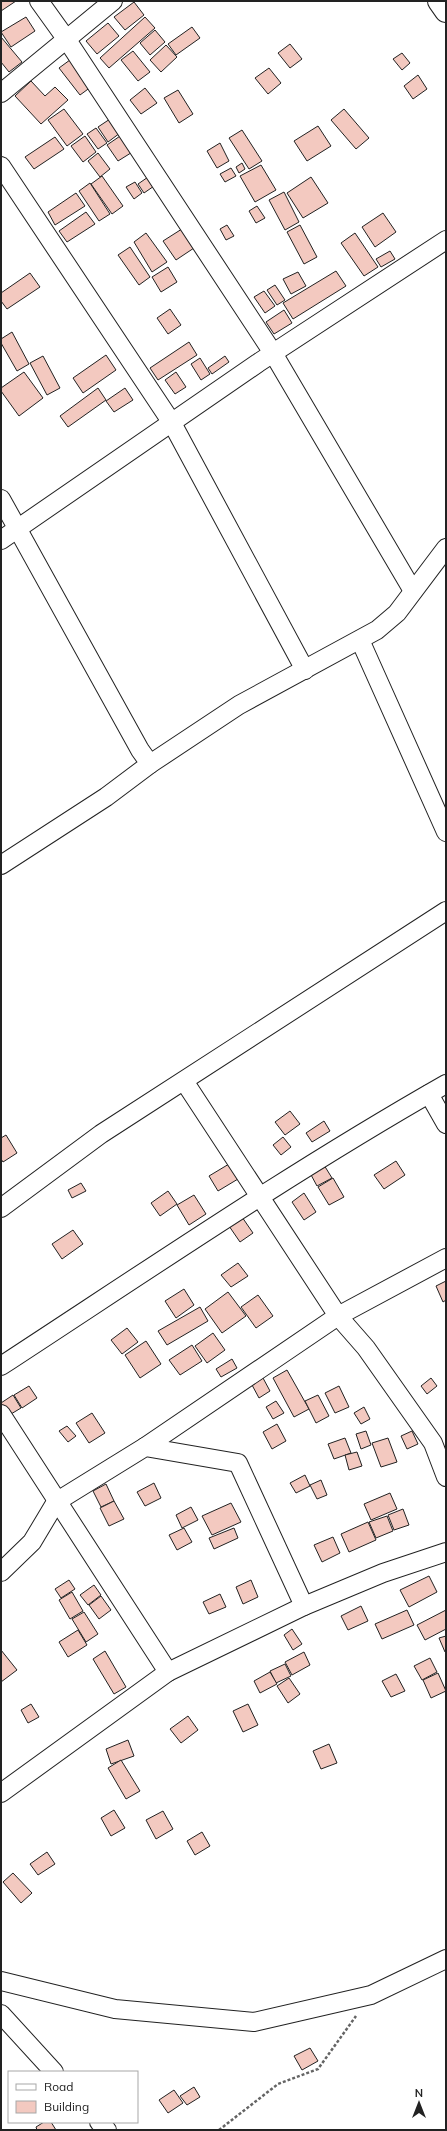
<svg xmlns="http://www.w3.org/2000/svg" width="447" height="2131" font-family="Mulish,sans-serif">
<rect width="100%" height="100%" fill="#fff"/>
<g fill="#f3c9c0" stroke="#222">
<polygon points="1,1 16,1 1,11"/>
<polygon points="134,2 144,15 125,30 114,17"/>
<polygon points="26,17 35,31 11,47 1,32"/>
<polygon points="145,17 155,28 109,68 100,58"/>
<polygon points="108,23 119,36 97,54 86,41"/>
<polygon points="192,27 200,38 176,55 168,44"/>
<polygon points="155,30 165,42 150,55 140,43"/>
<polygon points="1,37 22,62 9,72 1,62"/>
<polygon points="290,44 302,59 290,68 278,53"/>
<polygon points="166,45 177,57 161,72 150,60"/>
<polygon points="133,51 150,72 138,81 121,60"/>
<polygon points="402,53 410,63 402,70 393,59"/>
<polygon points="74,57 95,84 80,95 59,68"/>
<polygon points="269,68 281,83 268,94 255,78"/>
<polygon points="418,75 427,89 413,99 404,86"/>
<polygon points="31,81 45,96 55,87 68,100 41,124 15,96"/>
<polygon points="145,88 157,103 141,114 130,100"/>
<polygon points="178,90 193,114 179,123 164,98"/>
<polygon points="64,109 83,134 67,146 48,120"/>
<polygon points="344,109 369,138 356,149 331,120"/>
<polygon points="110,119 120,133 108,142 98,127"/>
<polygon points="318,126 331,146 307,161 294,141"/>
<polygon points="96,128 107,143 98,149 87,134"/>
<polygon points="242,130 262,161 249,169 229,138"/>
<polygon points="123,134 134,151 118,161 107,145"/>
<polygon points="85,136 96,152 83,162 71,146"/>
<polygon points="55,137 64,149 34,169 25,157"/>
<polygon points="220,143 229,161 217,168 207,151"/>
<polygon points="98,153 110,169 100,177 88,161"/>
<polygon points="242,163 245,169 239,173 236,167"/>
<polygon points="261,165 276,190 255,202 240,176"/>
<polygon points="231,168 236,176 225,182 220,174"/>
<polygon points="151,175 157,184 144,193 138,184"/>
<polygon points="102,176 123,206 112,214 91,184"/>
<polygon points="311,177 328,203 303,218 287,193"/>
<polygon points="135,182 142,193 134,199 126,187"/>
<polygon points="90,183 110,214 99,221 79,191"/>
<polygon points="284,192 299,222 285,230 269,200"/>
<polygon points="76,193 85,206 55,225 48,212"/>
<polygon points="257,206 265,218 256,223 249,211"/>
<polygon points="86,212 95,224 67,242 59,231"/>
<polygon points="383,213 396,232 375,247 362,227"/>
<polygon points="227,225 234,236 226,240 220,229"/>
<polygon points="300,225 317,257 304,264 287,232"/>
<polygon points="185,227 197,246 176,260 163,241"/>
<polygon points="146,233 167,262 152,272 134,242"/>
<polygon points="355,233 378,267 364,276 341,243"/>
<polygon points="130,247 150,277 139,285 118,255"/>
<polygon points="390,251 395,259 381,267 376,259"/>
<polygon points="168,267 177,282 161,292 152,277"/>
<polygon points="336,271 346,286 293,319 283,303"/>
<polygon points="298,272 306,286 291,294 283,279"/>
<polygon points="30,273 40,287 7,309 1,301 1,293"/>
<polygon points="275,285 285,300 277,305 267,290"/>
<polygon points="264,291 275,306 265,313 254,297"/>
<polygon points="170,309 181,325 168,334 157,318"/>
<polygon points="284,310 292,323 274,334 266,322"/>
<polygon points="12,332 29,364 17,371 1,343 1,339"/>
<polygon points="189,342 197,355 158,380 150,368"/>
<polygon points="106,355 116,370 83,393 73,378"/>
<polygon points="43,356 60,388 47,395 30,363"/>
<polygon points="225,356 229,362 212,374 208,368"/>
<polygon points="200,358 210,374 201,380 191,364"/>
<polygon points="24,372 43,398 19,416 1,391 1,388"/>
<polygon points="176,372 186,387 175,394 165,380"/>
<polygon points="98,388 106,400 68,427 60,416"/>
<polygon points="125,388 133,400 114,412 106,401"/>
<polygon points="290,1111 300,1124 285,1135 275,1122"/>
<polygon points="324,1121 330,1131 312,1142 306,1133"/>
<polygon points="6,1135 17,1153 3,1162 1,1159 1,1138"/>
<polygon points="283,1137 291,1147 281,1155 273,1145"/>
<polygon points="396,1161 405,1175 384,1189 374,1175"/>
<polygon points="229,1164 238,1179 218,1191 209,1176"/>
<polygon points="324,1165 332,1178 317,1186 310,1173"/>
<polygon points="333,1178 344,1197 329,1205 318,1187"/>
<polygon points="81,1183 86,1191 72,1198 68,1190"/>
<polygon points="168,1191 177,1204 160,1216 151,1203"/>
<polygon points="304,1193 316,1212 304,1220 292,1202"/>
<polygon points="194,1195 206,1214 189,1225 177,1205"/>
<polygon points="242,1217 253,1233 240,1242 229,1226"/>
<polygon points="73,1230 83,1244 62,1259 52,1244"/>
<polygon points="238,1263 248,1276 231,1287 221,1275"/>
<polygon points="446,1281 446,1300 443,1302 436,1286"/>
<polygon points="184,1289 194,1305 176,1318 165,1301"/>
<polygon points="228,1292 246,1316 222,1333 205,1309"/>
<polygon points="258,1295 273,1316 256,1328 241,1307"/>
<polygon points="200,1307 208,1321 167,1345 158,1331"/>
<polygon points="127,1328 138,1342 122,1354 111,1340"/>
<polygon points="213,1333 225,1350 207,1363 195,1346"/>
<polygon points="146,1341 161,1364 140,1378 125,1355"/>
<polygon points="192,1345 202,1361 180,1375 169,1360"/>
<polygon points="232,1359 237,1368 221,1377 216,1369"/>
<polygon points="287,1370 309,1409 294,1417 273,1378"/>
<polygon points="263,1378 270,1391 259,1398 252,1385"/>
<polygon points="431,1378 437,1386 427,1394 421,1386"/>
<polygon points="29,1386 37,1398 22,1408 14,1395"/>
<polygon points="339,1386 349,1407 335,1413 325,1393"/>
<polygon points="13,1395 21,1408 6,1417 1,1410 1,1403"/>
<polygon points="318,1395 329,1416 316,1423 305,1401"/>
<polygon points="276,1401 284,1413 273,1419 266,1407"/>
<polygon points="364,1407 370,1419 361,1424 354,1413"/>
<polygon points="92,1413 105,1433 89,1443 76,1423"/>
<polygon points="277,1424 286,1441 272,1449 263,1432"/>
<polygon points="67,1426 76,1436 68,1442 59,1431"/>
<polygon points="366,1431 371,1445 361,1449 356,1434"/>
<polygon points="412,1431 418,1444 407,1449 401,1436"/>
<polygon points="345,1438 351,1453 334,1459 328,1444"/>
<polygon points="388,1438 397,1462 381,1467 372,1443"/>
<polygon points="357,1452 362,1466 349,1470 345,1455"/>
<polygon points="305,1475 310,1486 296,1493 290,1483"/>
<polygon points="321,1480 327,1495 317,1499 310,1485"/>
<polygon points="154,1483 161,1498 145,1506 137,1492"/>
<polygon points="106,1484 114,1501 101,1507 93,1491"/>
<polygon points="390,1493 397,1509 371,1520 364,1504"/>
<polygon points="114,1501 124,1519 109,1526 100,1508"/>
<polygon points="231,1503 241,1522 212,1535 202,1516"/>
<polygon points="191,1507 198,1520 182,1528 176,1515"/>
<polygon points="403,1509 409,1525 394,1530 388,1515"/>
<polygon points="387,1516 393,1531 376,1538 369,1522"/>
<polygon points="368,1522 376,1540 349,1552 341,1534"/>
<polygon points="184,1528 192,1542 177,1550 169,1535"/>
<polygon points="234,1528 238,1538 214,1549 209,1538"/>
<polygon points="333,1537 340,1553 322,1562 314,1545"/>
<polygon points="429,1576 437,1592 409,1607 400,1590"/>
<polygon points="69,1580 75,1589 61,1598 55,1589"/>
<polygon points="251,1580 258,1597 243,1604 236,1587"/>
<polygon points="94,1585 101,1595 88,1605 80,1595"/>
<polygon points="72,1592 83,1611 70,1619 59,1600"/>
<polygon points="220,1594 226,1607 209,1614 203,1602"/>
<polygon points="101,1596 111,1610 99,1619 89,1605"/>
<polygon points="361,1606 368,1621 348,1630 341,1616"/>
<polygon points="407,1610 414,1625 382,1639 375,1624"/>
<polygon points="446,1610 446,1629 425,1640 417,1625"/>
<polygon points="84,1612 98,1634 86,1642 72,1619"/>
<polygon points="292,1629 302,1644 293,1650 284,1635"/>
<polygon points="78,1630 87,1645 68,1657 59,1642"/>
<polygon points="446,1636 446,1652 445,1652 439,1638"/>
<polygon points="1,1650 17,1670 1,1682"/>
<polygon points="105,1651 126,1687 114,1694 93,1659"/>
<polygon points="304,1652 310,1665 292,1675 285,1662"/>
<polygon points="430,1658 437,1672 422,1680 414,1666"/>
<polygon points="285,1664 291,1676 276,1683 270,1671"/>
<polygon points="270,1672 277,1684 260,1693 254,1681"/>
<polygon points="438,1673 446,1691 431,1698 423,1680"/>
<polygon points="396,1674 405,1691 391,1697 382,1681"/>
<polygon points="289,1678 300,1694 288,1703 277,1686"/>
<polygon points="31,1704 39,1717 28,1723 21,1710"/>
<polygon points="248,1704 258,1725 243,1732 233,1711"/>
<polygon points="188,1716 198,1730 181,1743 170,1729"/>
<polygon points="128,1740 134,1756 111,1764 106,1749"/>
<polygon points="329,1744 337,1763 321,1769 313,1751"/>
<polygon points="121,1760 140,1791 126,1799 108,1768"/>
<polygon points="114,1810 125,1828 111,1836 101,1818"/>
<polygon points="163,1811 173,1829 156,1839 146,1820"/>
<polygon points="202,1832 210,1846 195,1855 187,1841"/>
<polygon points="47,1852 55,1864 38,1875 30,1864"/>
<polygon points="13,1873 32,1893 21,1903 3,1882"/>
<polygon points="310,2048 318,2061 302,2070 294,2056"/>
<polygon points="194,2087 200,2097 187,2105 180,2096"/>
<polygon points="174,2090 183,2103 168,2113 159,2100"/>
<polygon points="44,2122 51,2122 56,2130 37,2130 36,2127"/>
</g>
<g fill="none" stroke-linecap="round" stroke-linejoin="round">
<g stroke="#222" stroke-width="20">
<g id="minor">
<polyline points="39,1 67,40 273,353 413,591"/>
<polyline points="1,93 113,1"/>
<polyline points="1,166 172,423 305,670"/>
<polyline points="1,499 140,750 150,764 106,797 1,865"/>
<polyline points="1,540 258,363 446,240"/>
<polyline points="360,640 446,832"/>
<polyline points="150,764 239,705 377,630 397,613 446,548"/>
<polyline points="184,1081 338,1316 366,1348 433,1443 446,1477"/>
<polyline points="429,1094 446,1124"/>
<polyline points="1,1208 101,1134 446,911"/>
<path d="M 1,1366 C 148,1270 293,1171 446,1084"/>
<polyline points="1,1414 168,1672"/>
<polyline points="145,1447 338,1316 446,1258"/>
<polyline points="1,1572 32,1542 56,1502 145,1447 238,1463 304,1606 383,1573 446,1552"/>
<polyline points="1,1793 168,1672 304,1606"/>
<polyline points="1,1981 115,2009 254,2022 371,1995 446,1959"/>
<polyline points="1,2014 54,2072"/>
<polyline points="99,2122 107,2130"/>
</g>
</g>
<g stroke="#222" stroke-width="24">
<polyline id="major" points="439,1 446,11"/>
</g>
<polyline stroke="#646464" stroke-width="2.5" stroke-dasharray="3 2" stroke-linecap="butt" points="219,2130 278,2084 318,2069 356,2016"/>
<use href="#minor" stroke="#fff" stroke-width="18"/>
<use href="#major" stroke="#fff" stroke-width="22"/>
</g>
<rect width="447" height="2131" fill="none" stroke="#222222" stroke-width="4"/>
<rect x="8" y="2071" width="130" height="52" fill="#ffffff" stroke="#a7a7a7"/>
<rect x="16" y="2084" width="20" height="6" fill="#ffffff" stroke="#a7a7a7"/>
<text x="44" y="2091" font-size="12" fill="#222222">Road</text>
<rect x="16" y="2101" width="20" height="12" fill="#f3c9c0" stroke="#a7a7a7"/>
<text x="44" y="2111" font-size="12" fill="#222222">Building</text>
<g transform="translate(419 2103)" stroke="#ffffff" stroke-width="3" paint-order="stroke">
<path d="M0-3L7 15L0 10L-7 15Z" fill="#222222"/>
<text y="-6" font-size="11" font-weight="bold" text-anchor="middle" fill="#222222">N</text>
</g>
</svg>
